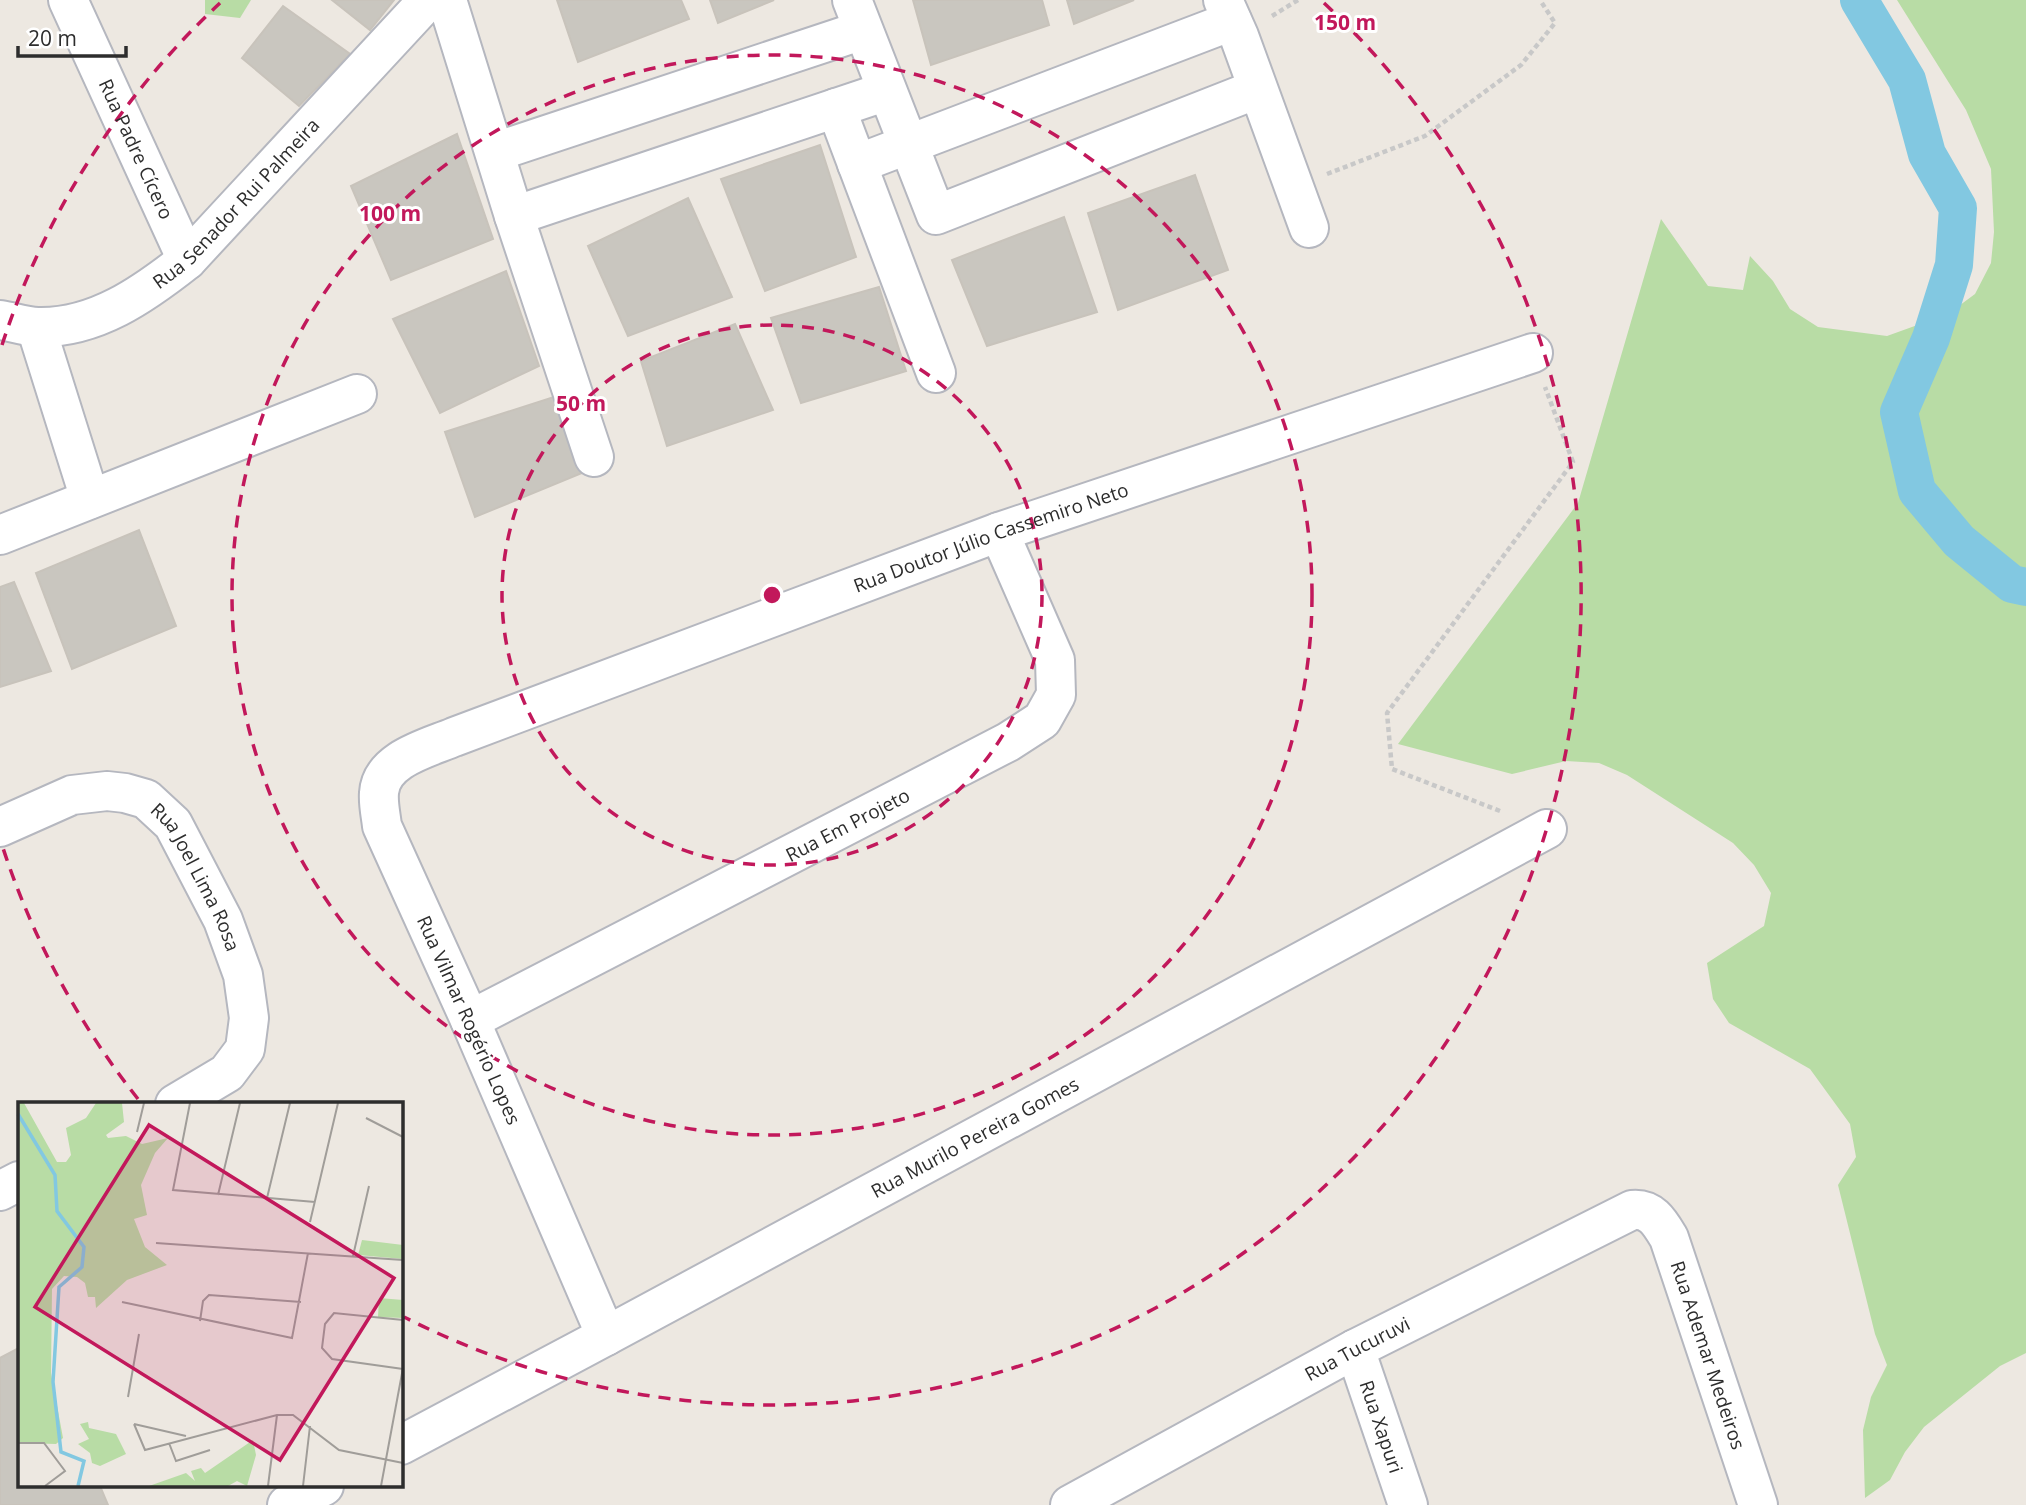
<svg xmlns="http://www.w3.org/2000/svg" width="2026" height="1505" font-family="'Open Sans',sans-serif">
<rect width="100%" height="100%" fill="#ede8e1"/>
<g fill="#b8dca5">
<polygon points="205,0 251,0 240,18 205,14"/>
<polygon points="1897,0 2026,0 2026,1353 2000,1366 1924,1427 1905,1452 1890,1480 1865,1498 1863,1430 1871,1397 1887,1365 1875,1334 1838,1185 1856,1157 1850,1124 1810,1069 1729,1023 1713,999 1707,963 1764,926 1771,893 1754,865 1733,843 1627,775 1599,763 1566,761 1512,774 1398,744 1578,503 1661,219 1708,286 1743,290 1750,256 1773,281 1790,309 1818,327 1887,336 1948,314 1975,294 1991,263 1994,232 1991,169 1966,110"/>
</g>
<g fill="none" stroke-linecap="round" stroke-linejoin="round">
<polyline stroke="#82c8e1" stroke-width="38" points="1859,0 1907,80 1927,154 1958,208 1954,265 1931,338 1899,412 1917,491 1959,541 2012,584 2026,587"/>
</g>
<g fill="#c9c6bf" stroke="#c8c3bb" stroke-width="2">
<polygon points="332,0 394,0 370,30"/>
<polygon points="557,0 681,0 689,19 578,62"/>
<polygon points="710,0 774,0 718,23"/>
<polygon points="913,0 1042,0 1049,25 931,65"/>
<polygon points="1067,0 1134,0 1074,24"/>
<polygon points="283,6 350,54 299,106 242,58"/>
<polygon points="457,134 493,239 391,280 351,186"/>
<polygon points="820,145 856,257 765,291 721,179"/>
<polygon points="1195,175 1228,270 1118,310 1088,213"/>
<polygon points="688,198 732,297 628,336 588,246"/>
<polygon points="1064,217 1097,312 987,346 952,260"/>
<polygon points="506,271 539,366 440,413 393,319"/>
<polygon points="879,287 906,371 801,403 771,318"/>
<polygon points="735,324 773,410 667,446 641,361"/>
<polygon points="554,397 582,473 475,517 445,432"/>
<polygon points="139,530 176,626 72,669 36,573"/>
<polygon points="14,582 51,671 0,687 0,587"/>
<polygon points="19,1348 19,1486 100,1486 108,1505 0,1505 0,1358"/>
</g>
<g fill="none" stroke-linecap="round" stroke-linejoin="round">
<g stroke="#b5b7bf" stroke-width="42">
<g id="minor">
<path id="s1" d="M 68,0 L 187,260"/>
<polyline points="447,0 514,216 594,457"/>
<polyline points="852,0 936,215 1257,89"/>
<polyline points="1223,0 1239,36 1309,228"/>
<polyline points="836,108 936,373"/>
<polyline points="495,152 863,30"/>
<polyline points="857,164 1232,21"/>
<polyline points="514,216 887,91"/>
<path id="s2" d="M 0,320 C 12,322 25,326 37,327 C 95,329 144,294 187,260 L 428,0"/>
<polyline points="36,327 90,499"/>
<polyline points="0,535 357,394"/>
<path id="s3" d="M 0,827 L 72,795 L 107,791 L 125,793 L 146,799 L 173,824 L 223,920 L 243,975 L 249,1018 L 245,1049 L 227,1073 L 175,1104"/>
<path id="s4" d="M 470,1020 L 1008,742 L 1042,720 L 1056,695 L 1055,660 L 999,532"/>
<polyline points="0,1191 19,1181"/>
<path id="s5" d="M 606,1336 L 470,1020 L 382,826 C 381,816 378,804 379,793 C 381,759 428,748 454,737 L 999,532 L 1533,353"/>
<path id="s6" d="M 1355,1349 L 1408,1505"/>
<path id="s7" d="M 401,1445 L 606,1336 L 1547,829"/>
<polyline points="287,1505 324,1486"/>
<path id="s8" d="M 1070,1505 L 1355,1349 L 1632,1210 C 1652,1208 1660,1223 1669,1238 L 1758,1505"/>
</g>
</g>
<g stroke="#c8c8c8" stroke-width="4.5" stroke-dasharray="5 3.5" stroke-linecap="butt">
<polyline points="1272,16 1298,0"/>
<polyline points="1327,174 1425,136 1521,65 1555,23 1540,0"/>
<polyline points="1500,811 1392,769 1387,713 1573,462 1545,387"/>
</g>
<use href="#minor" stroke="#fff" stroke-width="38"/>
</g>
<g fill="none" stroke="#c2185b" stroke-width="3.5" stroke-dasharray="12 9">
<circle cx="772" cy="595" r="270"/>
<circle cx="772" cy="595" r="540"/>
<path d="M138 1099A810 810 0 0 1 2 845M2 345A810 810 0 0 1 220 3M1324 3A810 810 0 0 1 404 1317"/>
</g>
<g text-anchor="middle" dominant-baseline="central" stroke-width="6" stroke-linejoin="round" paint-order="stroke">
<g font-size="19" fill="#2d2d2d" stroke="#fff">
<text stroke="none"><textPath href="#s1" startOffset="164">Rua Padre Cícero</textPath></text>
<text stroke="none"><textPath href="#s2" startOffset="280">Rua Senador Rui Palmeira</textPath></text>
<text stroke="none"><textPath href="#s5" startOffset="1262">Rua Doutor Júlio Cassemiro Neto</textPath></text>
<text stroke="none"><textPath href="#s4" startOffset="425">Rua Em Projeto</textPath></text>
<text stroke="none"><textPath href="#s3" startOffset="248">Rua Joel Lima Rosa</textPath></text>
<text transform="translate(469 1020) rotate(66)">Rua Vilmar Rogério Lopes</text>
<text stroke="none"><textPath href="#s7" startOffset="651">Rua Murilo Pereira Gomes</textPath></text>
<text stroke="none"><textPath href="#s8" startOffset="327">Rua Tucuruvi</textPath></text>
<text stroke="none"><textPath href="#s8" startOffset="808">Rua Ademar Medeiros</textPath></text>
<text stroke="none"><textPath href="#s6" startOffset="82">Rua Xapuri</textPath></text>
</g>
</g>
<g transform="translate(18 1102)">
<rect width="385" height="385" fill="#ede8e1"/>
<path d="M 0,1 L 6,1 L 39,60 L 48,60 L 53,53 L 48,26 L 68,16 L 78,1 L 104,1 L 106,20 L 88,33 L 90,36 L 108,34 L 124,42 L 150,36 L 137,51 L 123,83 L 129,113 L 116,117 L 127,145 L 149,163 L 109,178 L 78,206 L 77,195 L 70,195 L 67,181 L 59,175 L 46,174 L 34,187 L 33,271 L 45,336 L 38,342 L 0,341 ZM 344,138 L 385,143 L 385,157 L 340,153 ZM 361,196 L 385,198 L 385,216 L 360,215 ZM 70,320 L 71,326 L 98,332 L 108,352 L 82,364 L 74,361 L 72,351 L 60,342 L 71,337 L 62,322 ZM 235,338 L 238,353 L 229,384 L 219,379 L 210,384 L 131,384 L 168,371 L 177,379 L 173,369 L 183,366 L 187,371 Z" fill="#b8dca5"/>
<path fill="none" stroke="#82c8e1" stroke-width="3.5" d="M 0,12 L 37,73 L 39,109 L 66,145 L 64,165 L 41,185 L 35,280 L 43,350 L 66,359 L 60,384"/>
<path fill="none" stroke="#a09d99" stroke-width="2" d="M 172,1 L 155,88 L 297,100M 348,16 L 385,35M 119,30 L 126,1M 200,93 L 222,1M 249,96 L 272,1M 292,120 L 320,1M 138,141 L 385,158M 335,154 L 351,84M 104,200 L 274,236 L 290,151M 182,219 L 185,199 L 191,193 L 283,200M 385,267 L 314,257 L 304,246 L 307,222 L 316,211 L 385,218M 110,295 L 121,232M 116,322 L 127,348 L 259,313 L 275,313 L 321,348 L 385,361M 116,322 L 168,334M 0,341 L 26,341 L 47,369 L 27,384M 151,341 L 158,359 L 192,348M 250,384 L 259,313M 285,384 L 292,324M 363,384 L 385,266"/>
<path fill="#c2185b" fill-opacity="0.15" stroke="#c2185b" stroke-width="3.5" d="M 131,23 L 376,176 L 262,358 L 17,205 Z"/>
<rect width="385" height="385" fill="none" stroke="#2d2d2d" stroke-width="3.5"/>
</g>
<circle cx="772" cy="595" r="10" fill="#c2185b" stroke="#fff" stroke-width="3.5"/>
<g font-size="21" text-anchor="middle" font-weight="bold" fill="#c2185b" stroke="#fff" stroke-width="6" stroke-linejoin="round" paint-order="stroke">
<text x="1345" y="30">150 m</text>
<text x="390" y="221">100 m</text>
<text x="581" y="411">50 m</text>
</g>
<path d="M18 46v10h108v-10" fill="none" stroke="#2d2d2d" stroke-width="3.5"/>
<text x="28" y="46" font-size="21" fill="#2d2d2d" stroke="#ffffff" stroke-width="5" paint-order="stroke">20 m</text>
</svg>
